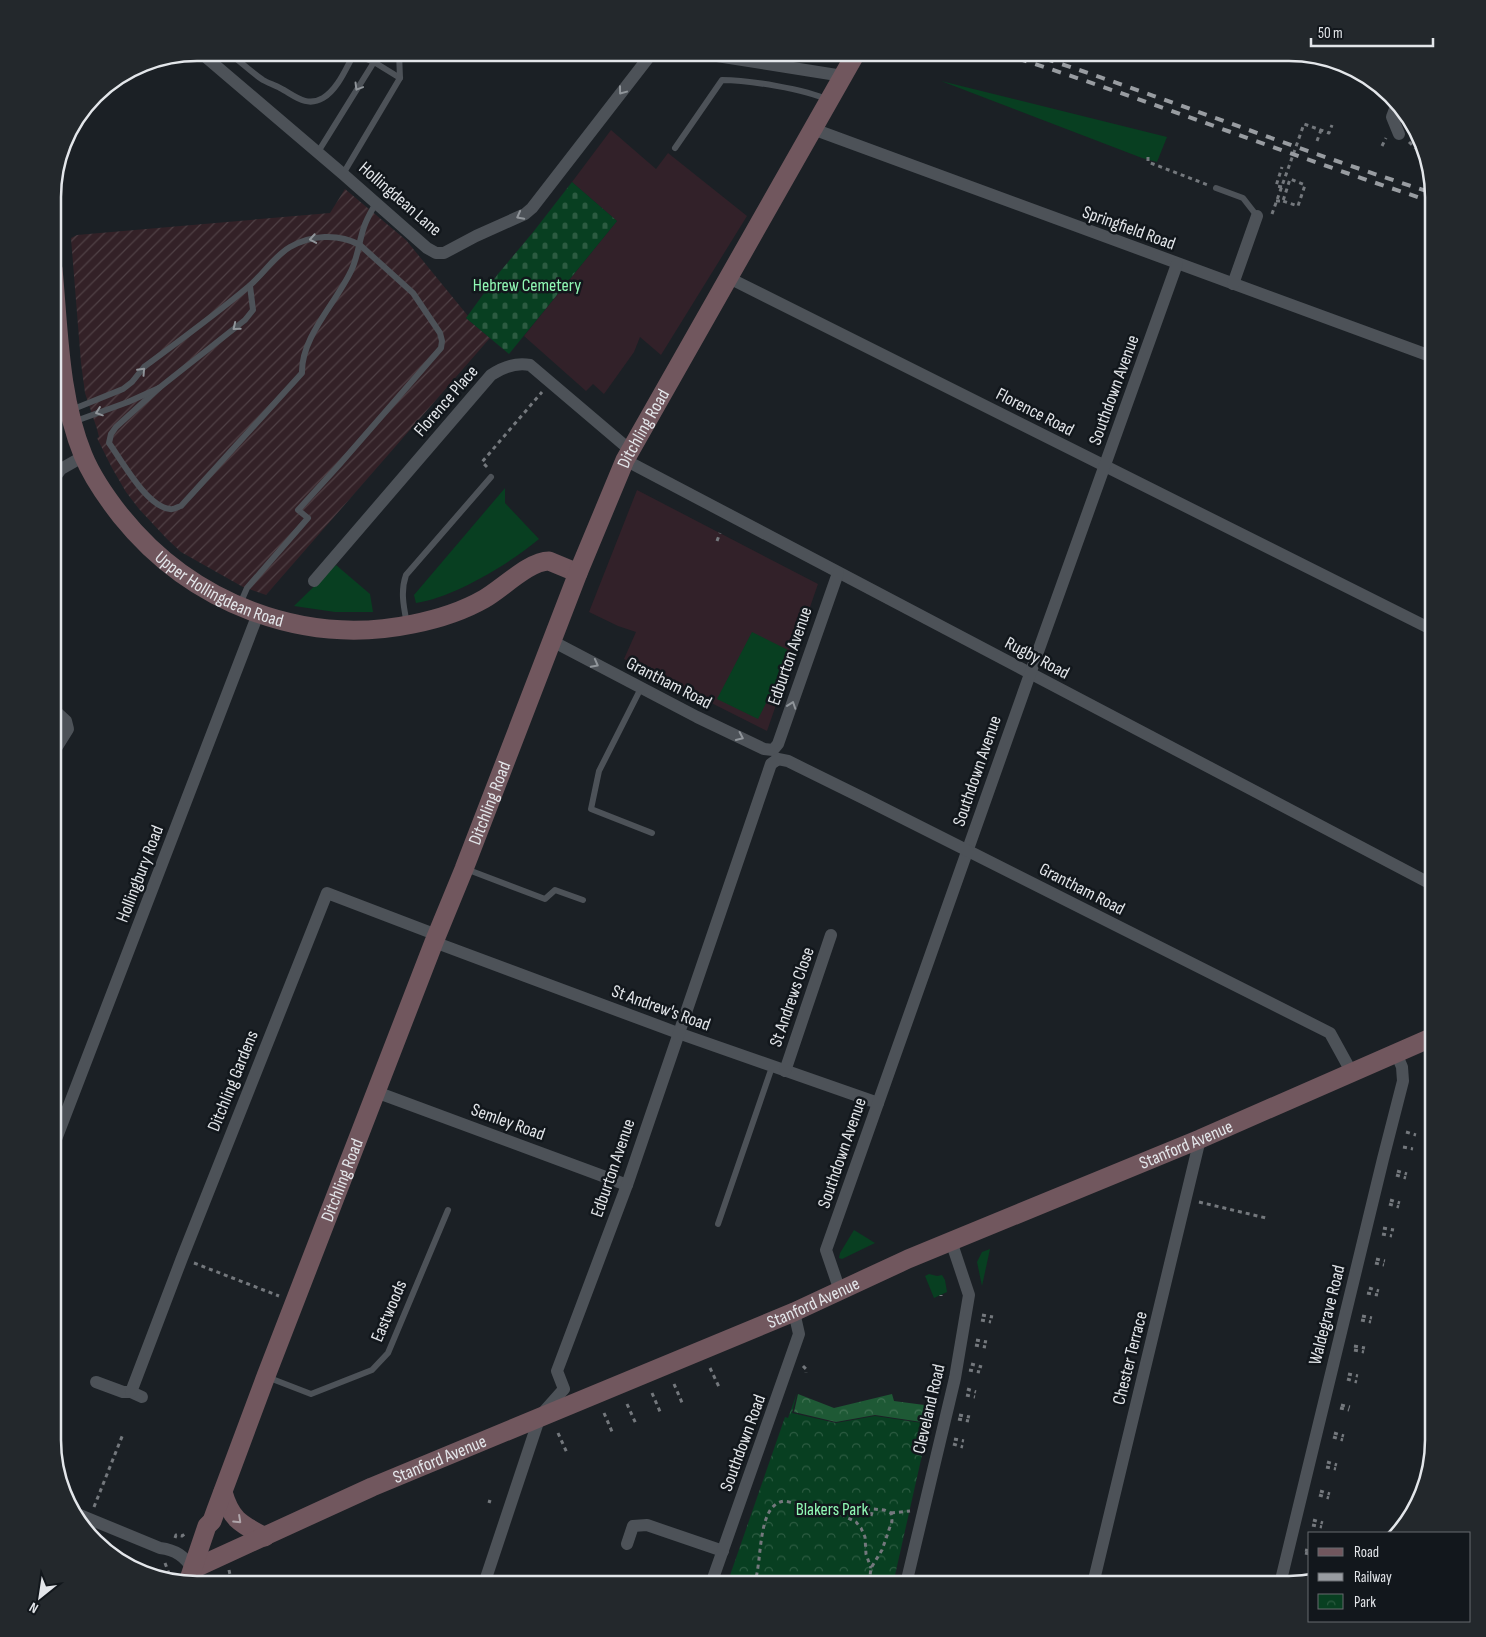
<svg xmlns="http://www.w3.org/2000/svg" width="1486" height="1637" font-family="'Sofia Sans Condensed',sans-serif">
<defs>
<pattern id="industrial-furrows" width="10" height="10" patternUnits="userSpaceOnUse" patternTransform="scale(1.25)"><rect width="10" height="10" fill="#332127"/><path d="M-1 1l2-2M0 10L10 0M9 11l2-2" fill="none" stroke="#504146"/></pattern>
<pattern id="forest-crowns" width="20" height="18" patternUnits="userSpaceOnUse" patternTransform="scale(1.25)"><rect width="20" height="18" fill="#1e5935"/><path d="M2 6a3 3 0 1 1 6 0M12 15a3 3 0 1 1 6 0" fill="none" stroke="#3f7152"/></pattern>
<pattern id="cemetery-stones" width="16" height="16" patternUnits="userSpaceOnUse" patternTransform="scale(1.25)"><rect width="16" height="16" fill="#083f21"/><path d="M2 7V4a2 2 0 0 1 4 0v3zM10 15v-3a2 2 0 0 1 4 0v3z" fill="#2c5b41"/></pattern>
<pattern id="park-crowns" width="20" height="18" patternUnits="userSpaceOnUse" patternTransform="scale(1.25)"><rect width="20" height="18" fill="#083f21"/><path d="M2 6a3 3 0 1 1 6 0M12 15a3 3 0 1 1 6 0" fill="none" stroke="#2c5b41"/></pattern>
</defs>
<rect width="100%" height="100%" fill="#1b2025"/>
<polygon fill="url(#industrial-furrows)" points="345,189 406,240 468,316 466,318 490,338 266,595 243,587 181,552 167,539 139,509 126,492 112,468 97,438 99,437 97,429 85,393 81,363 71,238 77,235 330,213"/>
<g fill="#322129">
<polygon points="611,130 656,169 668,153 747,216 661,355 640,337 634,352 604,394 593,384 586,391 524,336 617,221 572,182"/>
<polygon points="637,490 818,584 767,731 624,659 636,632 618,626 589,612"/>
</g>
<g fill="#083f21">
<polygon points="941,81 1167,137 1157,162 1142,158"/>
<path d="M 505,488 L 505,503 L 539,539 C 509,564 455,597 416,603 L 414,595 Z"/>
<polygon points="336,565 370,594 373,612 335,612 294,606"/>
<polygon points="752,632 792,652 758,719 717,699"/>
<polygon points="854,1230 875,1243 842,1259 839,1258 840,1253"/>
<polygon points="990,1249 982,1286 977,1262 982,1252"/>
<polygon points="929,1274 937,1276 942,1275 945,1280 947,1292 934,1298 925,1276"/>
</g>
<polygon fill="url(#forest-crowns)" points="798,1394 834,1408 892,1394 894,1401 932,1406 928,1423 875,1415 836,1422 794,1412"/>
<polygon fill="url(#cemetery-stones)" points="572,182 617,221 509,354 466,318 498,274 534,231"/>
<polygon fill="url(#park-crowns)" points="797,1393 792,1413 836,1423 875,1416 929,1424 893,1584 727,1584 785,1417 788,1418"/>
<g fill="none" stroke-linecap="round" stroke-linejoin="round">
<g stroke="#74787d" stroke-width="3" stroke-dasharray="4 4" stroke-linecap="butt">
<polyline points="1317,141 1321,130"/>
<polyline points="1409,142 1425,157 1427,161"/>
<polyline points="1382,146 1386,138"/>
<polyline points="1148,157 1148,162 1208,185"/>
<polyline points="1282,187 1276,186 1282,167"/>
<polyline points="1276,201 1283,201 1290,179 1305,185 1298,206 1283,201"/>
<polyline points="1272,214 1304,124 1329,133 1332,125"/>
<polyline points="487,467 482,462 542,392"/>
<polyline points="717,541 720,533"/>
<polyline points="1406,1132 1416,1135"/>
<polyline points="1403,1147 1413,1149"/>
<polyline points="1397,1171 1407,1174"/>
<polyline points="1396,1175 1406,1178"/>
<polyline points="1390,1200 1400,1203"/>
<polyline points="1199,1202 1266,1218 1266,1216"/>
<polyline points="1389,1204 1399,1207"/>
<polyline points="1383,1228 1394,1230"/>
<polyline points="1382,1234 1392,1236"/>
<polyline points="1376,1259 1385,1261"/>
<polyline points="194,1263 279,1296"/>
<polyline points="1375,1263 1384,1265"/>
<polyline points="1369,1288 1379,1291"/>
<polyline points="1367,1293 1378,1295"/>
<polyline points="941,1295 941,1296"/>
<polyline points="982,1315 993,1317"/>
<polyline points="1362,1316 1372,1318"/>
<polyline points="981,1320 991,1322"/>
<polyline points="1361,1320 1371,1322"/>
<polyline points="976,1340 987,1342"/>
<polyline points="975,1345 986,1347"/>
<polyline points="1354,1346 1365,1348"/>
<polyline points="1354,1350 1364,1352"/>
<polyline points="971,1364 982,1367"/>
<polyline points="803,1366 806,1369 806,1373"/>
<polyline points="710,1368 720,1389"/>
<polyline points="969,1370 980,1372"/>
<polyline points="1348,1374 1358,1376"/>
<polyline points="1347,1379 1357,1382"/>
<polyline points="674,1384 683,1405"/>
<polyline points="967,1389 976,1392"/>
<polyline points="652,1393 661,1414"/>
<polyline points="966,1395 975,1397"/>
<polyline points="627,1404 636,1424"/>
<polyline points="1341,1405 1350,1407"/>
<polyline points="1340,1408 1349,1410"/>
<polyline points="604,1413 613,1434"/>
<polyline points="959,1415 970,1417"/>
<polyline points="958,1419 969,1421"/>
<polyline points="558,1433 567,1453"/>
<polyline points="1334,1433 1344,1436"/>
<polyline points="1333,1437 1343,1440"/>
<polyline points="954,1439 964,1441"/>
<polyline points="953,1444 963,1447"/>
<polyline points="1327,1462 1337,1465"/>
<polyline points="1326,1467 1336,1469"/>
<polyline points="1320,1491 1330,1494"/>
<polyline points="1319,1495 1329,1498"/>
<polyline points="488,1501 491,1502"/>
<polyline points="815,1506 817,1500"/>
<polyline points="94,1507 123,1434"/>
<polyline points="834,1511 856,1522 861,1528 865,1537 866,1554 871,1568"/>
<polyline points="891,1513 910,1511"/>
<polyline points="871,1516 873,1509"/>
<polyline points="1313,1520 1323,1523"/>
<polyline points="1312,1525 1322,1527"/>
<polyline points="175,1538 176,1535 182,1536 186,1533"/>
<polyline points="1305,1550 1310,1551"/>
<polyline points="1305,1553 1310,1554"/>
<polyline points="165,1563 170,1576 169,1578"/>
<polyline points="229,1570 232,1584"/>
<polyline points="850,1578 869,1584"/>
<path d="M 754,1584 C 763,1563 756,1505 784,1501 L 834,1511 L 873,1509 L 884,1510 L 891,1513 L 892,1521 L 882,1550 L 871,1568 L 869,1584"/>
</g>
<g stroke="#4d5258" stroke-width="6">
<path d="M 229,53 C 240,61 251,72 263,80 C 268,83 275,85 280,88 C 294,95 306,108 323,98 C 338,89 346,68 354,54 L 374,62 L 400,78"/>
<polyline points="832,53 849,63"/>
<polyline points="1392,117 1410,121"/>
<path d="M 675,148 L 722,80 C 747,80 806,89 828,100"/>
<polyline points="318,152 374,62"/>
<polyline points="343,174 400,78 399,53"/>
<polyline points="1216,188 1243,198 1257,216"/>
<path d="M 159,388 L 116,427 L 111,434 L 109,443 C 122,461 147,507 170,509 C 173,510 178,507 181,506 L 302,373 C 301,337 336,303 351,271 C 358,257 359,241 364,227 C 367,218 372,210 376,203"/>
<path d="M 71,410 L 123,389 L 132,382 L 144,367 C 179,341 215,315 248,287 C 263,275 273,257 290,247 C 311,235 338,233 360,245 L 413,293 L 440,333 L 442,341 L 441,348 L 339,465 L 298,510 L 308,518 L 247,588 L 240,604"/>
<polyline points="73,422 128,402 159,388 245,320 253,310 250,286"/>
<path d="M 407,624 C 404,608 400,592 406,575 L 491,477"/>
<polyline points="641,688 599,771 591,809 652,833"/>
<polyline points="466,869 545,899 555,890 583,900"/>
<polyline points="718,1224 772,1067"/>
<polyline points="267,1377 311,1394 372,1370 388,1353 448,1210"/>
</g>
<g stroke="#4d5258" stroke-width="12">
<polyline points="201,53 343,174 427,248 436,253 444,253 476,236 525,214 532,208 652,53"/>
<polyline points="698,53 843,76"/>
<polyline points="1397,104 1392,117 1399,134"/>
<polyline points="813,129 1433,357"/>
<polyline points="729,278 1433,630"/>
<polyline points="1233,284 1257,216"/>
<polyline points="625,460 1433,885"/>
<polyline points="53,480 61,469 84,456"/>
<path d="M 314,581 L 491,375 C 503,367 515,362 530,365 L 630,450"/>
<polyline points="552,641 697,717 764,749 773,750 778,744 838,573"/>
<polyline points="53,753 68,729 66,721 53,709"/>
<polyline points="434,942 678,1033 878,1103"/>
<polyline points="785,1071 831,935"/>
<polyline points="376,1092 627,1185"/>
<polyline points="53,1147 258,614"/>
<polyline points="840,1291 826,1250 1030,674 1177,264"/>
<polyline points="96,1382 123,1392 131,1392 142,1397"/>
<polyline points="131,1392 182,1258 327,893 437,935"/>
<path d="M 75,1513 L 160,1548 C 176,1550 184,1556 193,1569"/>
<polyline points="627,1544 633,1526 647,1525 723,1551"/>
<polyline points="484,1584 540,1416 564,1389 557,1371 627,1185 771,764 778,759 788,761 865,799 1330,1033 1352,1073"/>
<polyline points="711,1584 799,1334 794,1312"/>
<polyline points="906,1584 955,1378 969,1295 951,1241"/>
<polyline points="1093,1584 1200,1139"/>
<polyline points="1280,1584 1383,1159 1403,1081 1402,1067 1396,1053"/>
</g>
<g stroke="#71575e" stroke-width="19">
<path id="s1" d="M 53,269 C 59,332 59,396 83,455 C 92,477 106,497 121,516 C 191,603 303,647 413,624 C 438,619 463,611 484,599 C 502,589 529,561 549,561 L 578,573"/>
<path d="M 223,1492 C 231,1520 241,1524 265,1537"/>
<path id="s2" d="M 193,1569 L 372,1487 L 794,1312 L 908,1259 L 1200,1139 L 1433,1037"/>
<path id="s3" d="M 188,1582 L 207,1526 L 212,1521 L 216,1510 L 266,1376 L 434,942 L 464,869 L 578,573 L 625,460 L 856,53"/>
</g>
<g stroke="#989ca1" stroke-width="4" stroke-dasharray="9 9" stroke-linecap="butt">
<path d="M 1001,53 C 1146,99 1288,155 1433,202"/>
<path d="M 1028,53 C 1164,97 1297,150 1433,193"/>
</g>
</g>
<defs><path id="oneway-chevron" d="M-2-3.5L2.5 0L-2 3.5" fill="none" stroke-width="1.6" stroke-linecap="round" stroke-linejoin="round" transform="scale(1.25)"/></defs>
<g stroke="#90959a">
<use href="#oneway-chevron" transform="translate(358 87) rotate(121)"/>
<use href="#oneway-chevron" transform="translate(622 91) rotate(127)"/>
<use href="#oneway-chevron" transform="translate(520 216) rotate(152)"/>
<use href="#oneway-chevron" transform="translate(313 239) rotate(170)"/>
<use href="#oneway-chevron" transform="translate(236 327) rotate(141)"/>
<use href="#oneway-chevron" transform="translate(142 371) rotate(-47)"/>
<use href="#oneway-chevron" transform="translate(99 412) rotate(161)"/>
<use href="#oneway-chevron" transform="translate(595 664) rotate(28)"/>
<use href="#oneway-chevron" transform="translate(792 705) rotate(-71)"/>
<use href="#oneway-chevron" transform="translate(740 737) rotate(25)"/>
</g>
<use stroke="#b0a6ab" href="#oneway-chevron" transform="translate(238 1520) rotate(43)"/>
<g text-anchor="middle" dominant-baseline="central" stroke-width="5" stroke-linejoin="round" paint-order="stroke">
<g font-size="18" fill="#e3e6ea" stroke="#12171c">
<text transform="translate(400 199) rotate(41)">Hollingdean Lane</text>
<text transform="translate(1129 228) rotate(20)">Springfield Road</text>
<text transform="translate(1114 390) rotate(-70)">Southdown Avenue</text>
<text transform="translate(446 401) rotate(-49)">Florence Place</text>
<text transform="translate(1035 412) rotate(27)">Florence Road</text>
<text stroke="none"><textPath href="#s3" startOffset="1241">Ditchling Road</textPath></text>
<text stroke="none"><textPath href="#s1" startOffset="386">Upper Hollingdean Road</textPath></text>
<text transform="translate(790 656) rotate(-71)">Edburton Avenue</text>
<text transform="translate(1037 658) rotate(28)">Rugby Road</text>
<text transform="translate(669 683) rotate(27)">Grantham Road</text>
<text transform="translate(977 771) rotate(-71)">Southdown Avenue</text>
<text stroke="none"><textPath href="#s3" startOffset="836">Ditchling Road</textPath></text>
<text transform="translate(140 874) rotate(-69)">Hollingbury Road</text>
<text transform="translate(1082 889) rotate(27)">Grantham Road</text>
<text transform="translate(792 997) rotate(-71)">St Andrews Close</text>
<text transform="translate(661 1008) rotate(20)">St Andrew's Road</text>
<text transform="translate(233 1081) rotate(-68)">Ditchling Gardens</text>
<text transform="translate(508 1122) rotate(20)">Semley Road</text>
<text stroke="none"><textPath href="#s2" startOffset="1080">Stanford Avenue</textPath></text>
<text transform="translate(842 1153) rotate(-71)">Southdown Avenue</text>
<text transform="translate(613 1168) rotate(-71)">Edburton Avenue</text>
<text stroke="none"><textPath href="#s3" startOffset="431">Ditchling Road</textPath></text>
<text stroke="none"><textPath href="#s2" startOffset="675">Stanford Avenue</textPath></text>
<text transform="translate(389 1311) rotate(-67)">Eastwoods</text>
<text transform="translate(1327 1315) rotate(-76)">Waldegrave Road</text>
<text transform="translate(1130 1358) rotate(-76)">Chester Terrace</text>
<text transform="translate(929 1409) rotate(-77)">Cleveland Road</text>
<text transform="translate(743 1443) rotate(-70)">Southdown Road</text>
<text stroke="none"><textPath href="#s2" startOffset="270">Stanford Avenue</textPath></text>
</g>
<g font-size="18" fill="#90f8b4" stroke="#12171c">
<text x="527" y="285">Hebrew Cemetery</text>
<text x="832" y="1509">Blakers Park</text>
</g>
</g>
<path d="M0 0H1486V1637H0ZM197 61H1289A136 136 0 0 1 1425 197V1440A136 136 0 0 1 1289 1576H197A136 136 0 0 1 61 1440V197A136 136 0 0 1 197 61Z" fill="#23282c" fill-rule="evenodd"/>
<path fill="none" stroke="#e3e6ea" stroke-width="2.5" d="M197 61H1289A136 136 0 0 1 1425 197V1440A136 136 0 0 1 1289 1576H197A136 136 0 0 1 61 1440V197A136 136 0 0 1 197 61Z"/>
<rect x="1308" y="1532" width="162" height="90" fill="#12171c" stroke="#666a6e"/>
<rect x="1318" y="1548" width="25" height="8" fill="#71575e" stroke="#666a6e"/>
<text x="1354" y="1557" font-size="15" fill="#e3e6ea">Road</text>
<rect x="1318" y="1573" width="25" height="8" fill="#989ca1" stroke="#666a6e"/>
<text x="1354" y="1582" font-size="15" fill="#e3e6ea">Railway</text>
<rect x="1318" y="1594" width="25" height="15" fill="url(#park-crowns)" stroke="#666a6e"/>
<text x="1354" y="1607" font-size="15" fill="#e3e6ea">Park</text>
<g transform="translate(40 1597) rotate(210)" stroke="#12171c" stroke-width="4" paint-order="stroke">
<path d="M0-4L9 19L0 12L-9 19Z" fill="#e3e6ea"/>
<text y="-8" font-size="14" font-weight="bold" text-anchor="middle" fill="#e3e6ea">N</text>
</g>
<path d="M1311 38v8h122v-8" fill="none" stroke="#e3e6ea" stroke-width="2.5"/>
<text x="1318" y="38" font-size="15" fill="#e3e6ea" stroke="#12171c" stroke-width="4" paint-order="stroke">50 m</text>
</svg>
